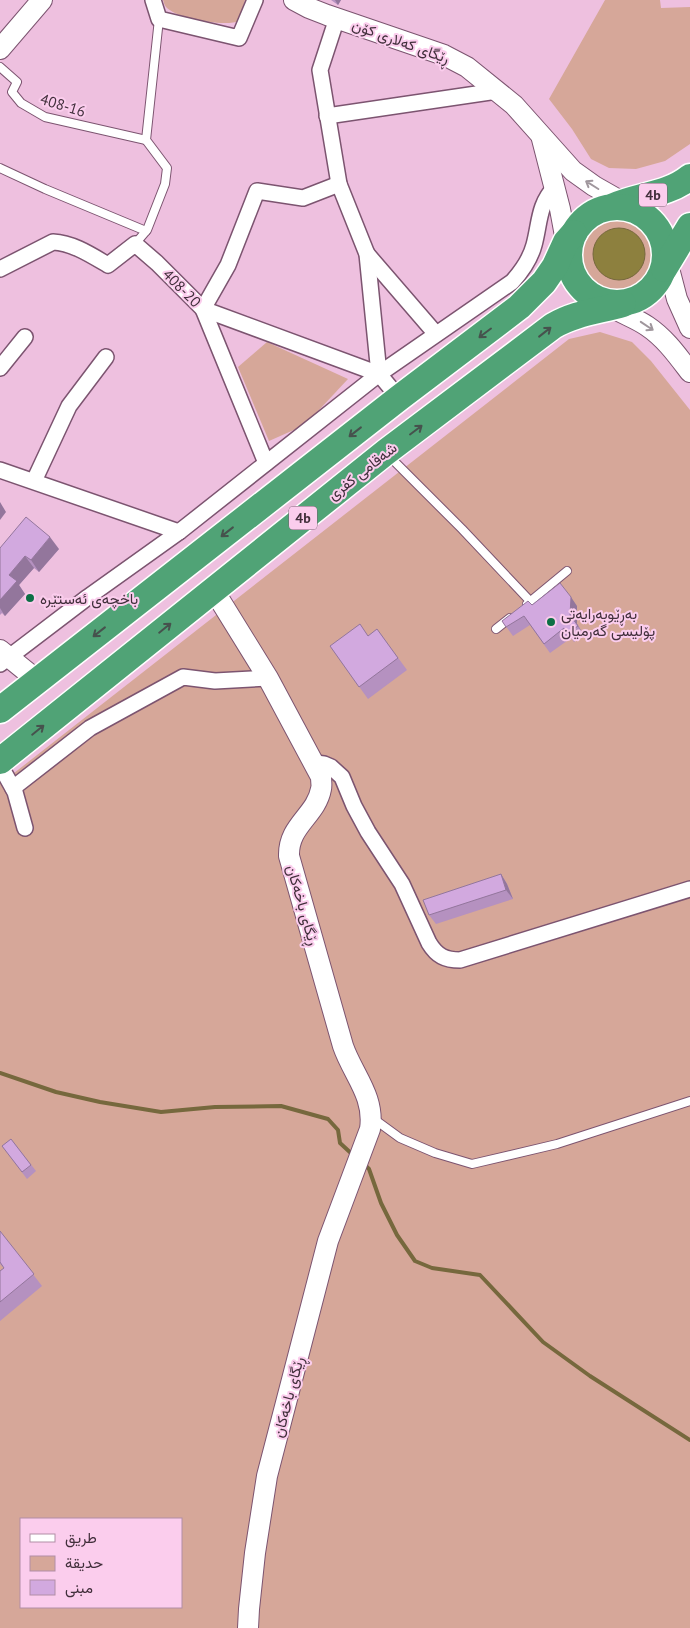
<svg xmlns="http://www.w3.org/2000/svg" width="690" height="1628" font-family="'PT Sans',Vazirmatn,sans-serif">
<rect width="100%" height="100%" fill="#eec0df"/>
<g fill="#d6a799" fill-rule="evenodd">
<path d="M 163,0 L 245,0 L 239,21 C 226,27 177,19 166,7 C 164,5 164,2 163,0 Z"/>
<polygon points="605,0 660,0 661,8 690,7 690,144 665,161 636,169 609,168 591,159 572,129 549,99"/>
<circle cx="618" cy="255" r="36"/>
<path d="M 600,332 L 632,342 L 651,361 L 690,410 L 690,1628 L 0,1628 L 0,784 L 569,339 ZM 21,1519 L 181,1519 L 181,1607 L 21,1607 Z"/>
<polygon points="267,342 348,379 305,425 269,441 238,367"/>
</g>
<circle fill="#8d803e" stroke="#76683d" cx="619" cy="254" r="26"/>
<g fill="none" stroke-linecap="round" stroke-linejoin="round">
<g stroke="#76683d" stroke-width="4">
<polyline points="0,1073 56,1092 100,1102 161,1112 215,1107 281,1106 328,1119 338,1130 340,1143 353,1155"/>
<polyline points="364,1164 369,1169 381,1203 397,1235 415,1261 432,1268 480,1275 543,1342 590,1376 690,1440"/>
</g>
<g stroke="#7c5470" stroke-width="10">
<g id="lane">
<polyline points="0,67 17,82 12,92 21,103 45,117 146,140"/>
<polyline points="0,168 45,189 146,231"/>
<polyline points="135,244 147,230 165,184 167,168 146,140 159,19"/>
<polyline points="389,456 462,529 530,601"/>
<polyline points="527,604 567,571"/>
<polyline points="496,629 510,618"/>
<polyline points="374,1119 400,1138 435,1153 472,1164 557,1144 690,1101"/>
</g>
</g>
<g stroke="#7c5470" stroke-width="18">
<g id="street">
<polyline points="153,0 159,19 239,38 255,0"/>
<polyline points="337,18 320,70 339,184 367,254 379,374"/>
<polyline points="327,116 497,91"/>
<polyline points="367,254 436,334"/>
<path d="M 0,269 L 53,242 C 73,243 91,255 108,265 L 135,244 L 157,263 L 203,309 L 379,374 L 399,398"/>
<polyline points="0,368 25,337"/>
<polyline points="266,463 203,309 228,265 257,191 303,198 339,184"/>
<polyline points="0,470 179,532"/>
<polyline points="34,481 69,406 106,357"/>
<path d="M 0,664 L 88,597 L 179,532 L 379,374 L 512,282 C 522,271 530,260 534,245 C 540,223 538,205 555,187"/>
<path d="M 315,763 L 324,764 L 331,767 L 342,777 L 354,806 L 368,832 L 402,884 L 429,943 C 437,956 445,960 460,960 L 690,889"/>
<polyline points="0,765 15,792 25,828"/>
<polyline points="13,788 90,728 183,677 215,681 268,678"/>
</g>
</g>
<g stroke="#7c5470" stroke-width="22">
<g id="secondary">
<polyline points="294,0 309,8 327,15 444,55 467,67 514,105 573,171 594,186 631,207"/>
<polyline points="0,49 42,0"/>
<polyline points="542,139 560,209 568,252"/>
<polyline points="666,257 677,299 690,328"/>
<path d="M 606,303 C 619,313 634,317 647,326 C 665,338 677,355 690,372"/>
<path d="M 213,589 L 268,678 L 321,777 C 321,781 322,786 321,789 C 316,816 288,825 289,856 L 343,1046 C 353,1075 375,1096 370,1129 L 328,1241 L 267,1476 L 255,1553 L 249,1609 L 248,1628"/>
<polyline points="0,650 37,680"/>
</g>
</g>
<g stroke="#fff" stroke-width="29">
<g id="highway">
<path d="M 614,206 C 639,195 668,195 690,177"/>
<circle cx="617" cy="255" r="48"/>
<polyline points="664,269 690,226"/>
<polyline points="0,710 399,398 519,307 544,282 555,266 566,242 574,233"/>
<path d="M 0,761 L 386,452 L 553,326 C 575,313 599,311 623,304"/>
</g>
</g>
<use href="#lane" stroke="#fff" stroke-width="8"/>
<use href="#street" stroke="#fff" stroke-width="15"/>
<use href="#secondary" stroke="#fff" stroke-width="20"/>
<use href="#highway" stroke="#50a376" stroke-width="26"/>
</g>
<g fill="#b591c0">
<polygon points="331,0 341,0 338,5"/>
<polygon points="0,548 59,549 39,572 34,568 19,585 25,594 5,616 2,613 0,615"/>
<polygon points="532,605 577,606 577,624 584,635 574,642 571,638 550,653 530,625 513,636 502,621"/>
<polygon points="377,629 407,670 368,699 330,646 368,636"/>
<polygon points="501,874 507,884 513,899 436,924 429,915"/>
<polygon points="11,1139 36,1171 27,1179 2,1146"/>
<polygon points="0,1231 42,1286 0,1321 0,1271 4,1268 0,1264"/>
</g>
<g fill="#93769c">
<polygon points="335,0 341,0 338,5"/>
<polygon points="0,502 6,512 0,520"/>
<polygon points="50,537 59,549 39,572 31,560"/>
<polygon points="25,556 34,568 19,585 25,594 5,616 0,608 0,600 9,575"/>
<polygon points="571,597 577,606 577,624 584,635 570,615"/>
<polygon points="501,874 507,884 513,899 506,890"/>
</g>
<g fill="#d2a9df" stroke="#93769c">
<polygon points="26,517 50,537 31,560 25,556 9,575 17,581 0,600 0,548"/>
<polygon points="560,583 571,597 570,615 578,626 568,633 564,628 544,644 524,616 506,627 502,621 528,601 532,605"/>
<polygon points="360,624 368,636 377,629 398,658 359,687 330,646"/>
<polygon points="501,874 506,890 429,915 423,900"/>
<polygon points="11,1139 31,1165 22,1172 2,1146"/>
<polygon points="0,1231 34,1274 0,1302 0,1271 4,1268 0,1262"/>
</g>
<defs><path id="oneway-shaft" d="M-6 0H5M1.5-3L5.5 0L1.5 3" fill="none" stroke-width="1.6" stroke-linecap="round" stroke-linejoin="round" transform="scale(1.25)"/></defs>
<g stroke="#a0979d">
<use href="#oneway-shaft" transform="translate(592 185) rotate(-148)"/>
<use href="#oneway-shaft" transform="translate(647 326) rotate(34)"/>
</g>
<g stroke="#46524d">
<use href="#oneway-shaft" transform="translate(545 332) rotate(-38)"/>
<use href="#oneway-shaft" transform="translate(485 333) rotate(143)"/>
<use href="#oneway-shaft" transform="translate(416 430) rotate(-37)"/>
<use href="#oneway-shaft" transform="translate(355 432) rotate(142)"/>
<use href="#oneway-shaft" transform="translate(227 532) rotate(142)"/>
<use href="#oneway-shaft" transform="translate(165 628) rotate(-39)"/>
<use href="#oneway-shaft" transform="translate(99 632) rotate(142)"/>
<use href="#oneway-shaft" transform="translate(38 730) rotate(-39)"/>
</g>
<g fill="#0c6f45" stroke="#fbcded" stroke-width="2">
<circle cx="30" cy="598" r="5"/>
<circle cx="551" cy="622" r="5"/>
</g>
<g text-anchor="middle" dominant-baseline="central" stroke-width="4" stroke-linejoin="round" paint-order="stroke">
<g fill="#fbcded" stroke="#795e70" stroke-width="1">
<rect x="639" y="183.5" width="28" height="23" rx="4"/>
<rect x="289" y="506.5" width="28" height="23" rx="4"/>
</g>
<g font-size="14" font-weight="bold" fill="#412f3b">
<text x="653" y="195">4b</text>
<text x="303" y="518">4b</text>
</g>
<g font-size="15" fill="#412f3b" stroke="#fbcded">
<text transform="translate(401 41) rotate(20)">ڕێگای کەلاری کۆن</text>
<text transform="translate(63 105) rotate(17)">408-16</text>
<text transform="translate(182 288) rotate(45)">408-20</text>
<text transform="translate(362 471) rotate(-38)">شەقامی کفری</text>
<text transform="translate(303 905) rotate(74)">ڕێگای باخەکان</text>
<text transform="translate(288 1397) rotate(-75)">ڕێگای باخەکان</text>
</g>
<g font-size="15" fill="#412f3b" stroke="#fbcded" text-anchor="start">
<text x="40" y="598">باخچەی ئەستێرە</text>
<text x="561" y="613">بەڕێوبەرایەتی<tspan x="561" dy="17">پۆلیسی گەرمیان</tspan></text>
</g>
</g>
<rect x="20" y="1518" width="162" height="90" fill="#fbcded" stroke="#b18ea6"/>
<rect x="30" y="1534" width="25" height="8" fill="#ffffff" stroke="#b18ea6"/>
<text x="65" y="1543" font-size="15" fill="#412f3b">طريق</text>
<rect x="30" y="1556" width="25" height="15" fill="#d6a799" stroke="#b18ea6"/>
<text x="65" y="1568" font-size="15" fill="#412f3b">حديقة</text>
<rect x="30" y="1580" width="25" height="15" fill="#d2a9df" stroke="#b18ea6"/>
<text x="65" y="1593" font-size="15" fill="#412f3b">مبنى</text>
</svg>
